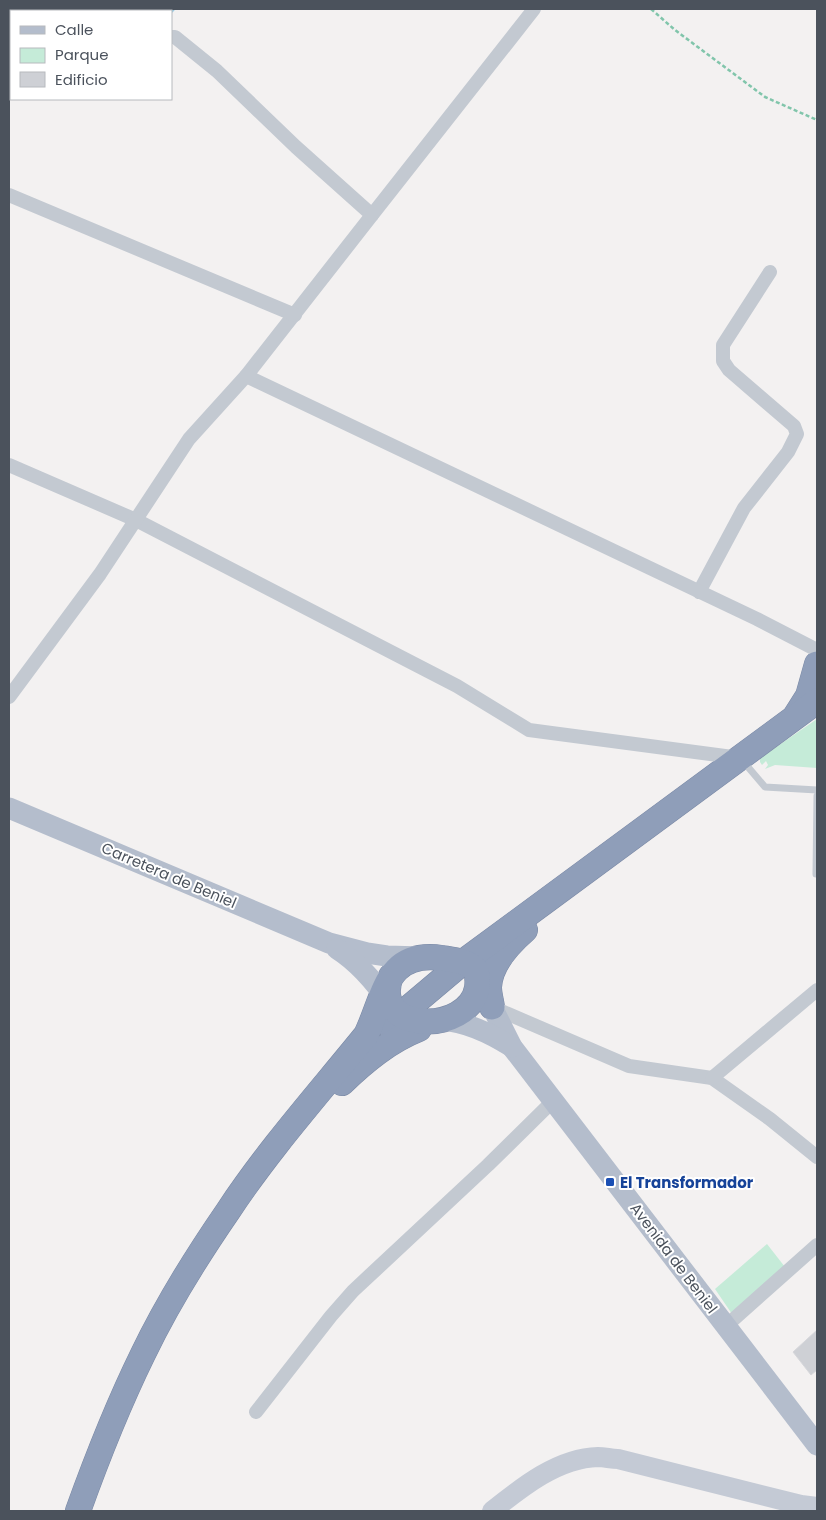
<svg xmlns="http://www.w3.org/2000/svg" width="826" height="1520" font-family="Poppins,sans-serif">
<rect width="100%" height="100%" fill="#f3f1f1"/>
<g fill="#c5ebd8">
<polygon points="817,719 817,768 775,765 765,769 768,765 766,761 762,765 760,762 760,758"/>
<polygon points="767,1244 785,1267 732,1314 715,1289"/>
</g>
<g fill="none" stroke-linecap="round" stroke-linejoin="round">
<polyline stroke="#98cae2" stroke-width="4" points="171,11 173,9"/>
</g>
<polygon fill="#ced0d5" stroke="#d6d7db" points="817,1330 817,1370 811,1375 793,1352"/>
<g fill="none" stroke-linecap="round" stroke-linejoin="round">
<g stroke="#7a89a5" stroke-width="26">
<g id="highway">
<polyline points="796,715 808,696 817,664"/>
<path d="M 492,1007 C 491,1000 489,994 489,987 C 490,965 509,944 525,930"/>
<polyline points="390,1026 412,1005 463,962 817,701"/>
<path d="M 342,1083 C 365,1061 389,1041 419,1029"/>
<path d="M 78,1511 C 97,1458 118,1405 143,1354 C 167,1304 197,1256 228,1211 C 269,1149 319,1093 366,1035 C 385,996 385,950 442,958 C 454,960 466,961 475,969 C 478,976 478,981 477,988 C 469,1035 369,1034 391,976"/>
</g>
</g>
<polyline stroke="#81c5ab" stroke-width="2.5" stroke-dasharray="4 2.5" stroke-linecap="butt" points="651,9 675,30 765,97 817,120"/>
<g stroke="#c3c9d1" stroke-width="7">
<polyline points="742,760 765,787 817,790"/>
<polyline points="816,874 817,796"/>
</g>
<g stroke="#c3c9d1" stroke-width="14">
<polyline points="9,33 11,33"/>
<polyline points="171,37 175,37 217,71 296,147 372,215 246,376"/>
<polyline points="9,195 295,315"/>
<polyline points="372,215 534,9"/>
<polyline points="9,465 136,520 457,686 529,730 740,758"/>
<polyline points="699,592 744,508 788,452 797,434 794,426 729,370 723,361 723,345 770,272"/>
<polyline points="9,697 100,574 189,439 246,376 757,619 817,650"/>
<polyline points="492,1007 629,1066 712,1078 770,1119 817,1157"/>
<polyline points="712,1078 817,990"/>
<polyline points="726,1326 817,1245"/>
<polyline points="256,1412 331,1316 353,1291 488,1165 553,1101"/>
</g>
<path stroke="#c4cad5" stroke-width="20" d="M 492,1511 C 522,1487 558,1458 598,1457 C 605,1457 611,1459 618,1459 L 801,1505 L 817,1507"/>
<g stroke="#b4bdcc" stroke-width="21">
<polyline points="9,808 329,943 367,953 387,956 422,957"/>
<path d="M 337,949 C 359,963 375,982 390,1004"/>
<polyline points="485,993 512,1047 817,1445"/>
<path d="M 442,1020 C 467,1022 490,1033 512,1047"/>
</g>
<use href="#highway" stroke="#8f9eb9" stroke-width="25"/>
</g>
<rect fill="#1a4fb4" stroke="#fff" stroke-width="2" x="605" y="1177" width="10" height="10" rx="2.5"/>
<g text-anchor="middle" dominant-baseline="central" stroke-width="4" stroke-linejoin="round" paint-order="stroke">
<g font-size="15" fill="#4b525c" stroke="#fff">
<text transform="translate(169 875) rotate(23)">Carretera de Beniel</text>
<text transform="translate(674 1258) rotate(53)">Avenida de Beniel</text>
</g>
<g font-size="15" font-weight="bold" fill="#164399" stroke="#fff" text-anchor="start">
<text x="620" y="1182">El Transformador</text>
</g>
</g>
<rect width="826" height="1520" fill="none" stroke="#4b525c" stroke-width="20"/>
<rect x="10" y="10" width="162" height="90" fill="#ffffff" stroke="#b7babe"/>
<rect x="20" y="26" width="25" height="8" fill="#b4bdcc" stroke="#b7babe"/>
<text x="55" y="35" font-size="15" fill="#4b525c">Calle</text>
<rect x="20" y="48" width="25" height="15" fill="#c5ebd8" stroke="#b7babe"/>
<text x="55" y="60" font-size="15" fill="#4b525c">Parque</text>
<rect x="20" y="72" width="25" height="15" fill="#ced0d5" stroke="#b7babe"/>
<text x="55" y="85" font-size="15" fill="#4b525c">Edificio</text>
</svg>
